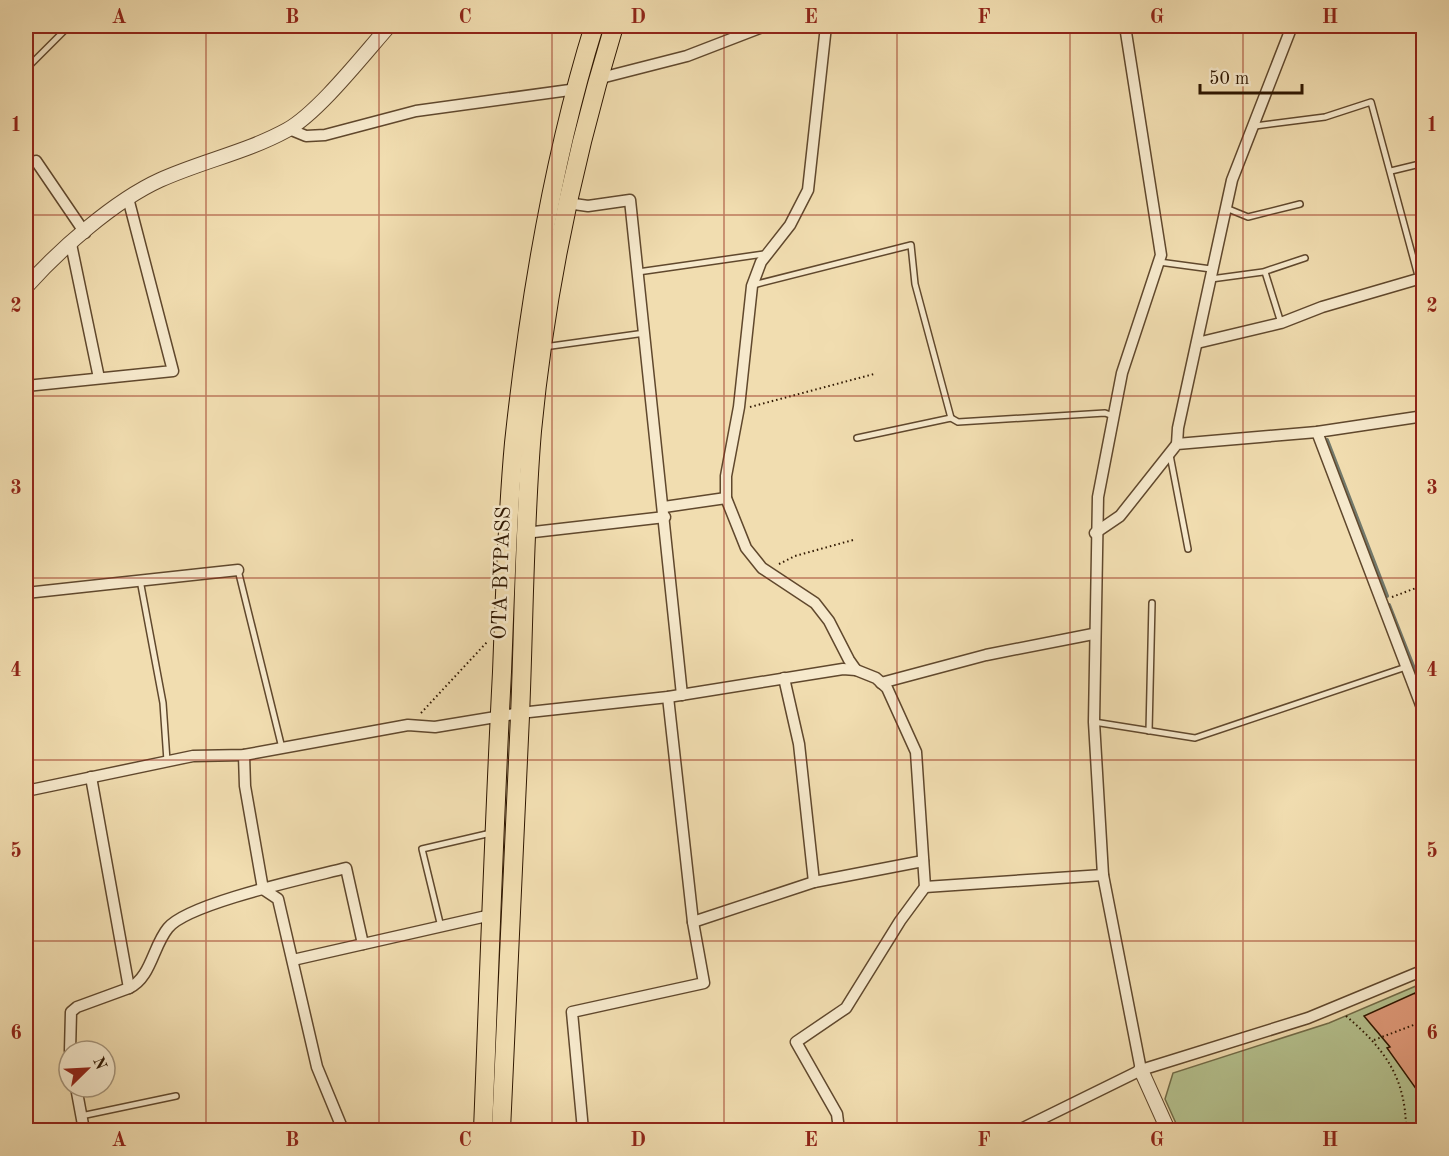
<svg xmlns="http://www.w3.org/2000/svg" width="1449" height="1156" font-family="'Old Standard TT',serif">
<rect width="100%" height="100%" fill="#f1ddb0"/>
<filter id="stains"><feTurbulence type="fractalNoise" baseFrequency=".00333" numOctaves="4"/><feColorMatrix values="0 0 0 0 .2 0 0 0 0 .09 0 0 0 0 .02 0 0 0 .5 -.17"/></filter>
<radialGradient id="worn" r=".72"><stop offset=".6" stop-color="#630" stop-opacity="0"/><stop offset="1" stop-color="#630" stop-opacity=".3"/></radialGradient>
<polygon fill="#b5c28f" stroke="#726c48" stroke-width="1.5" points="1423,983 1423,1130 1179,1130 1165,1099 1173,1073 1329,1023"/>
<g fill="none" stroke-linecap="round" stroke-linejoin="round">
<g stroke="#72796c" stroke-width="4">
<polyline points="1327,440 1387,596"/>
<polyline points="1389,605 1424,694"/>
</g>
</g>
<polygon fill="#e19b7b" stroke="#2f1701" stroke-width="1.5" points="1415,993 1424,1013 1424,1100 1387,1048 1390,1047 1364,1016"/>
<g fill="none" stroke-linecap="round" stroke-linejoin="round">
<g stroke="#60482d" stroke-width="8">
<g id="service">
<polyline points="26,69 69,26"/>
<polyline points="1255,126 1325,117 1371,102 1424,298"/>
<polyline points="1391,171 1424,163"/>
<polyline points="1226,208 1248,217 1300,204"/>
<polyline points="1159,262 1211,269"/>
<polyline points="638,272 764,254"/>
<polyline points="1265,272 1281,323"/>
<polyline points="1211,279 1263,272 1305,258"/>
<polyline points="753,285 911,245 915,284 951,418"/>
<polyline points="544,347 645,333"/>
<polyline points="857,438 951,418 958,422 1105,413 1113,416"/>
<polyline points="1170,455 1188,549"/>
<polyline points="238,570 282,748"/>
<polyline points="140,580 163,703 167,761"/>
<polyline points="1094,722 1195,738 1406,667"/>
<polyline points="1149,731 1152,603"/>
<polyline points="441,927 422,849 491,833"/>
<polyline points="81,1116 176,1096"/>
</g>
</g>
<g stroke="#60482d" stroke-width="13">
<g id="minor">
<polyline points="826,26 808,190 790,225 761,262 752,286 739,407 726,476 726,498 746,548 762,568 815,603 829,621 849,660 856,670"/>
<polyline points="1125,26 1161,255 1122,373 1098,497 1094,722 1103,875 1141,1070"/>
<polyline points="597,79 687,56 765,26"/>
<polyline points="289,129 306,136 325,135 416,111 577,89"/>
<polyline points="36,161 85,233"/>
<polyline points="567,203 588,206 630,200 682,695"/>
<polyline points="71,244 99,378"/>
<polyline points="1197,343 1281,323 1322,307 1418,279"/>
<polyline points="26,386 173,371 128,198"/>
<polyline points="1317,432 1424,713"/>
<polyline points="1177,444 1178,428 1232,180 1292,26"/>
<polyline points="664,507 726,498"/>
<polyline points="525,533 665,517"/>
<polyline points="1095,533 1120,516 1177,444 1317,432 1424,416"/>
<polyline points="26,593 238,570"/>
<polyline points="784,678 799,744 814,882"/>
<polyline points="881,683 986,655 1093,634"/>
<polyline points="244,755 245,786 263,889 278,899 317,1067 343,1130"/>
<polyline points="26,791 193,756 244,755 408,725 435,727 520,713 668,697 843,669 856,670 876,678 887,688 916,752 925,887 900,921 846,1008 796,1042 837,1114 839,1130"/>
<polyline points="925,887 1103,875"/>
<polyline points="693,922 814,882 923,861"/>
<polyline points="293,960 491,915"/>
<path d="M 129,988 C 151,978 153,946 168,928 C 188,903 311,877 346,868 L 363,944"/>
<polyline points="70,1051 71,1012 77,1007 129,988 91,777"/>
<polyline points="76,1087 84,1130"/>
<polyline points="583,1130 572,1012 704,983 693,922 668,697"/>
<polyline points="1019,1130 1141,1070 1308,1018 1424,970"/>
</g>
</g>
<g stroke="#60482d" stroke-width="16">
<g id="tertiary">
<path d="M 26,287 C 60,249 114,201 160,180 C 202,161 247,152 287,130 C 319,112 364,54 389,26"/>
<polyline points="1141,1070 1168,1130"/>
</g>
</g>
<g stroke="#2f1701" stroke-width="20">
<g id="trunk">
<path d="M 483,1130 C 489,978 494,825 502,672 C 505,596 507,519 514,443 C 529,302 552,161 594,26"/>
<path d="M 501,1130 C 507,992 514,854 520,716 C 524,621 524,526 532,431 C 545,294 574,157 614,26"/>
</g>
</g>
<g stroke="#2f1701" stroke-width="2" stroke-dasharray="1.5 3" stroke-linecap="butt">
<polyline points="750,407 874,374"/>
<polyline points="779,564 795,556 853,540"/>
<polyline points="1392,597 1424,585"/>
<polyline points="421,713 488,641"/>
<path d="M 1346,1016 C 1385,1049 1406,1078 1406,1130"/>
<polyline points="1374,1040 1424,1021"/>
</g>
<use href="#service" stroke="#f6e9cc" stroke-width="5"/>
<use href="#minor" stroke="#f6e9cc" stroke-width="10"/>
<use href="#tertiary" stroke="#f6e9cc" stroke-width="14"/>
<use href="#trunk" stroke="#f1ddb0" stroke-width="18"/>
</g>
<path fill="none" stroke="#8f2418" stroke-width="1.5" stroke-opacity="0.55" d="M 206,26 L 206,1130M 379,26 L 379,1130M 552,26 L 552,1130M 724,26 L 724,1130M 897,26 L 897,1130M 1070,26 L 1070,1130M 1243,26 L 1243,1130M 26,215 L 1424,215M 26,396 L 1424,396M 26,578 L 1424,578M 26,760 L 1424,760M 26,941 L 1424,941"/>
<g text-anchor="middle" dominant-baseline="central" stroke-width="5" stroke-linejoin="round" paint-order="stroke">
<g font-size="21" fill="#2f1701" stroke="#f6e9cc">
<text transform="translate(502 573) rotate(-88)">OTA BYPASS</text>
</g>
</g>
<rect width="1449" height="1156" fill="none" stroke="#f1ddb0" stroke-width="66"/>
<g transform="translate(87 1069) rotate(66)"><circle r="28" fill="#f6e9cc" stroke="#a6957b" stroke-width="1.5"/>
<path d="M0-4.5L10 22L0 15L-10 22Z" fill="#8f2418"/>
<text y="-9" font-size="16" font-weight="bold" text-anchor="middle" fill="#2f1701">N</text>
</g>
<path d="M1200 84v9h102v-9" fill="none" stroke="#2f1701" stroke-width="3"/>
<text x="1209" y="84" font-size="18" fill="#2f1701" stroke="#f6e9cc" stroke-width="4.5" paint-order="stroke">50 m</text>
<rect x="33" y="33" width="1383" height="1090" fill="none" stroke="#8f2418" stroke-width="2"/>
<g font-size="20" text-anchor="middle" font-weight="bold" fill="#8f2418">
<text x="119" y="23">A</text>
<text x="292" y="23">B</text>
<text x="465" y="23">C</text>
<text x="638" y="23">D</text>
<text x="811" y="23">E</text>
<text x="984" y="23">F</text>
<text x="1157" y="23">G</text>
<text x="1330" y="23">H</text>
<text x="16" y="131">1</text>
<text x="1432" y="131">1</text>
<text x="16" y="312">2</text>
<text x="1432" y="312">2</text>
<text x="16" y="494">3</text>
<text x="1432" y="494">3</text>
<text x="16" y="676">4</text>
<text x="1432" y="676">4</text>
<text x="16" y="857">5</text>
<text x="1432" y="857">5</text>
<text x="16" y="1039">6</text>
<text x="1432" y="1039">6</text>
<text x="119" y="1146">A</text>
<text x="292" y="1146">B</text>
<text x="465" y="1146">C</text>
<text x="638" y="1146">D</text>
<text x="811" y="1146">E</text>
<text x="984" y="1146">F</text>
<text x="1157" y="1146">G</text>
<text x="1330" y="1146">H</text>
</g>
<rect width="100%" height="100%" filter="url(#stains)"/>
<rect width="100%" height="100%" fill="url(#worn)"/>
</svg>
